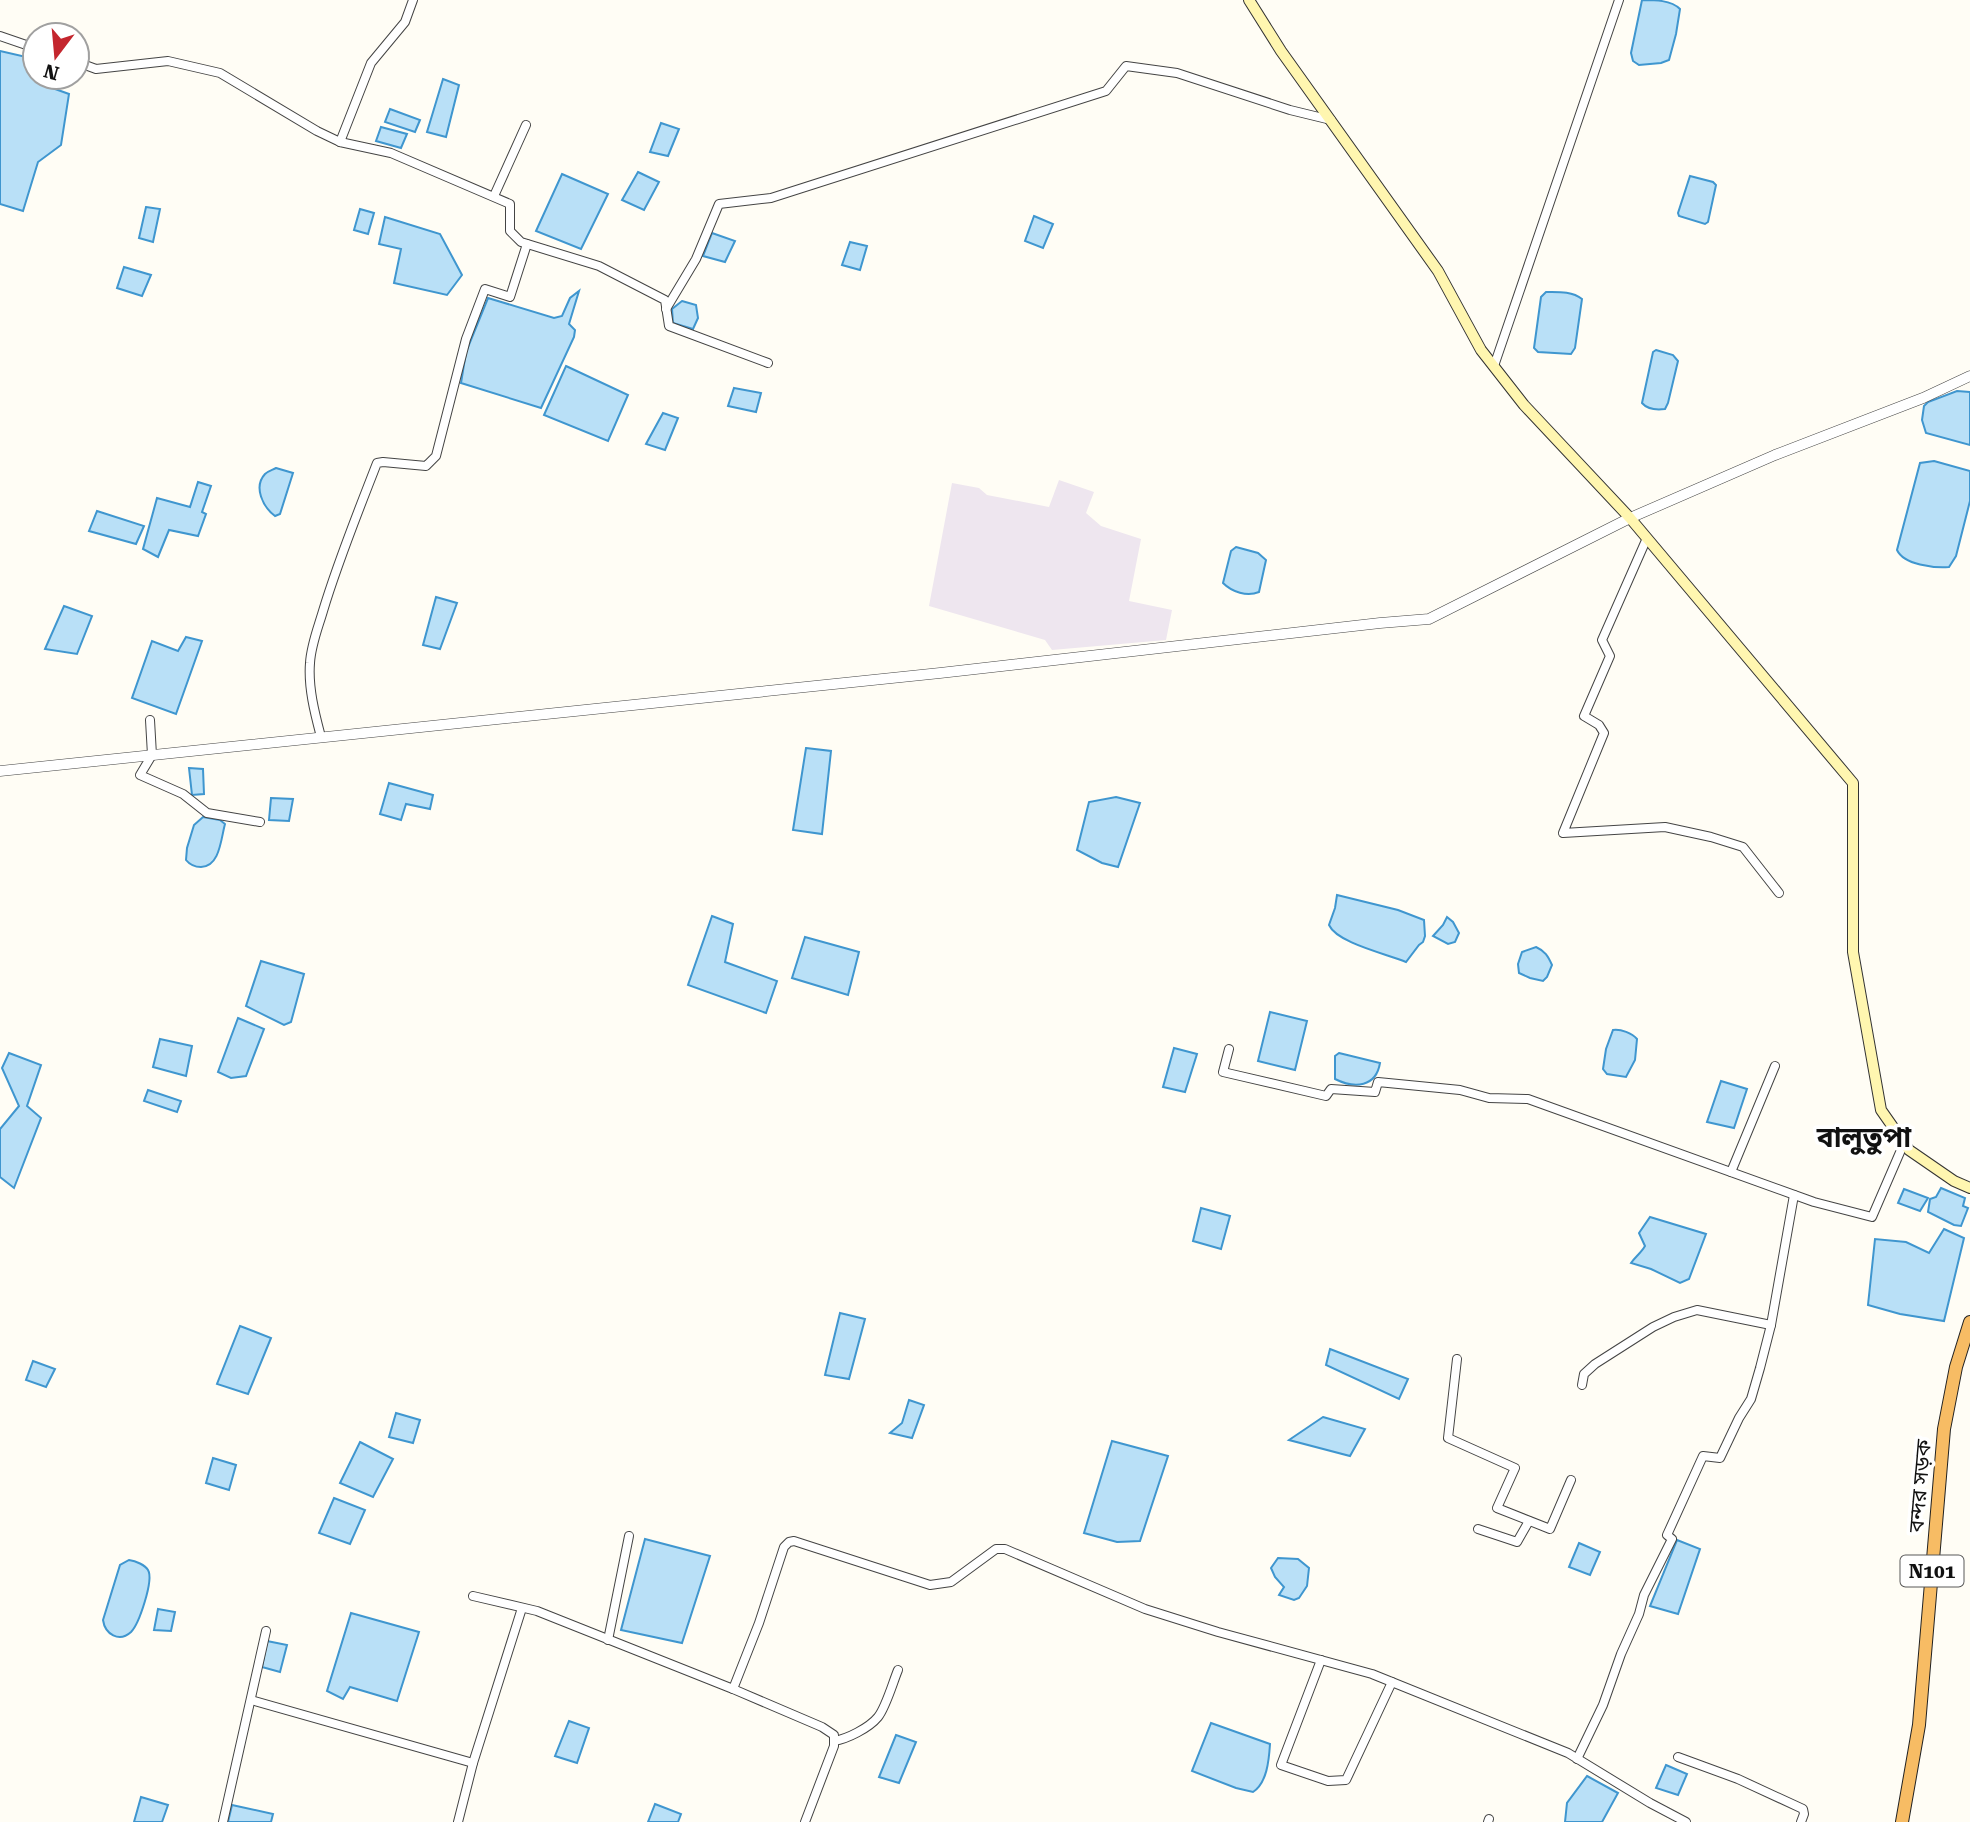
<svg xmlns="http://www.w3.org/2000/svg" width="1970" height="1822" font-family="'Roboto Serif','Noto Sans Bengali',serif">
<rect width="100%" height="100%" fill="#fffdf5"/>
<polygon fill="#eee6ef" points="1059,480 1094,492 1086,513 1101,526 1141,539 1129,601 1172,610 1166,640 1052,650 1045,640 929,606 952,483 979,488 987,495 1049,507"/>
<g fill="#b9e0f7" stroke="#3f96cf" stroke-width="2">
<path d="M 1642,0 C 1655,0 1671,0 1680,9 L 1676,34 L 1669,60 L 1661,63 L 1639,65 L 1633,61 L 1631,53 Z"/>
<polygon points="0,51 35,59 35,77 45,77 44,85 69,94 61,145 38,162 23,211 0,204"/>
<polygon points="443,79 459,85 446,137 427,132"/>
<polygon points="390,109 420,120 415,132 385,122"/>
<polygon points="661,123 679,129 668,156 650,152"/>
<polygon points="381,127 407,134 401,148 376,141"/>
<polygon points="638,172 659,182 644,210 622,200"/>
<polygon points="562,174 608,194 581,249 536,231"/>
<polygon points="1690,176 1713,182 1716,185 1708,222 1705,224 1679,216 1678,213"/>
<polygon points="146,207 160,209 153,242 139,238"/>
<polygon points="360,209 374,213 368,234 354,230"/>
<polygon points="1034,216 1053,224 1043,248 1025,241"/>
<polygon points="385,217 440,234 462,275 447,295 394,283 401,249 379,244"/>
<polygon points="712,233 735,241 725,262 703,256"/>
<polygon points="850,242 867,246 860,270 842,265"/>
<polygon points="124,267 151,275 142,296 117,288"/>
<polygon points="579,291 569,324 575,330 574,337 541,408 461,383 466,352 488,298 554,318 562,316 570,298"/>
<path d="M 1546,292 C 1558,292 1572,291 1582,299 L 1575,348 L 1571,354 L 1538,352 L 1534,348 L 1541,297 Z"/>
<polygon points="682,301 696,305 698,318 693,329 673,323 672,309"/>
<path d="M 1656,350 L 1673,355 L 1678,361 L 1668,403 L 1665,409 C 1657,410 1648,410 1642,403 L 1653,352 Z"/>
<polygon points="566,366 628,395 608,441 544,415"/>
<polygon points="734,388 761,393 756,412 728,406"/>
<polygon points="1957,391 1970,392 1970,445 1926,433 1922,420 1924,406 1928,402"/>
<polygon points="663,413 678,418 665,450 646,444"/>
<path d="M 1934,461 L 1970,471 L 1970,501 L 1956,556 L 1949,567 C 1934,568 1904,565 1897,550 L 1920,463 Z"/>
<path d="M 276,468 L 293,473 L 280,514 L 275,516 C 263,507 253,487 265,474 C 268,471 272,470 276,468 Z"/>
<polygon points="198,482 211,486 202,512 206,514 198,536 169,530 158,557 143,549 157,498 190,507"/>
<polygon points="97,511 144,526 136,544 89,531"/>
<path d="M 1236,547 L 1258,553 L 1266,560 L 1259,592 C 1247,597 1232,592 1223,583 L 1231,551 Z"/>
<polygon points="436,597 457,603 440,649 423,645"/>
<polygon points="64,606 92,616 77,654 45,649"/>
<polygon points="186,637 202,641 176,714 132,698 152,641 178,651"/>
<polygon points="806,748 831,751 822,834 793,830"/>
<polygon points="189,768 203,769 204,794 192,795"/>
<polygon points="389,783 433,795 430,809 406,804 401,820 380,814"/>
<polygon points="1116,797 1140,803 1118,867 1102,863 1077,850 1089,802"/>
<polygon points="271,798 293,799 289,821 269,820"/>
<path d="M 203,817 L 220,820 L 225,824 C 221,838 220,867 201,867 C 194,867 190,865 186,860 L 187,848 L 194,825 Z"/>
<path d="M 1337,895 L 1398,910 L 1424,920 L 1425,936 L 1423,942 L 1419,945 L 1406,962 C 1387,954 1337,943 1329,925 L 1335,908 Z"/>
<polygon points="712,916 733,924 725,962 777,981 766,1013 688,985"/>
<polygon points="1447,917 1453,922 1459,933 1455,942 1448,944 1433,936 1443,925"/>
<polygon points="805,937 859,952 848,995 792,978"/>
<path d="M 1536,947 C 1545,951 1548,956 1552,965 L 1547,977 L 1543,981 L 1530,978 L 1519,973 L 1518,964 L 1522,952 Z"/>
<polygon points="261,961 304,974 291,1022 284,1025 246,1006"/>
<polygon points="1270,1012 1307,1021 1295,1070 1258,1061"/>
<polygon points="238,1018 264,1029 246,1076 231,1078 218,1072"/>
<path d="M 1613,1030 C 1621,1029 1632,1033 1637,1039 L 1635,1060 L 1626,1077 L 1607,1074 L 1603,1069 L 1606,1049 Z"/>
<polygon points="160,1039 192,1046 186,1076 153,1067"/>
<polygon points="1174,1048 1197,1054 1185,1092 1163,1087"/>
<polygon points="9,1053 41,1065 27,1106 41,1118 14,1188 0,1177 0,1129 19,1106 2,1068"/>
<path d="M 1339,1053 L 1380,1063 C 1376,1087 1355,1089 1335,1079 L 1335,1056 Z"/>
<polygon points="1721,1081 1747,1089 1734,1128 1707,1122"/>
<polygon points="148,1090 181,1101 177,1112 144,1101"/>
<polygon points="1941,1188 1965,1198 1963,1206 1968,1208 1961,1226 1954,1225 1928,1212 1930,1199 1936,1197"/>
<polygon points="1904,1189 1928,1198 1920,1211 1898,1203"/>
<polygon points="1201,1208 1230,1216 1221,1249 1193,1241"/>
<path d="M 1650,1217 L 1706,1234 L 1689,1279 L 1680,1283 L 1651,1269 L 1631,1263 C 1635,1257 1641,1253 1645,1246 L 1639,1233 Z"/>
<polygon points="1944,1229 1964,1238 1944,1321 1900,1314 1868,1305 1875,1239 1906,1242 1929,1253"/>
<polygon points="840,1313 865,1319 849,1379 825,1375"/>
<polygon points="240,1326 271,1338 248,1394 217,1384"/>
<polygon points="1330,1349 1408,1379 1399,1399 1326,1365"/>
<polygon points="33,1361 55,1369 46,1387 26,1380"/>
<polygon points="909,1400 924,1405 912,1438 890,1433 902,1423"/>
<polygon points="396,1413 420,1420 413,1443 389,1437"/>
<polygon points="1323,1417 1365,1429 1350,1456 1289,1440"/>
<polygon points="1112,1441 1168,1456 1140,1541 1117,1542 1084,1533"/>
<polygon points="360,1442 393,1459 373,1497 340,1483"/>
<polygon points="213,1458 236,1465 229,1490 206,1483"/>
<polygon points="334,1498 365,1510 350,1544 319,1533"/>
<polygon points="645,1539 710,1556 682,1643 621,1630"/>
<polygon points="1677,1540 1700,1549 1678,1614 1650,1606"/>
<polygon points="1579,1543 1600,1552 1590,1575 1569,1567"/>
<polygon points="1278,1558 1298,1559 1309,1568 1307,1586 1299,1598 1294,1600 1279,1595 1284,1587 1275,1577 1271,1568"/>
<path d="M 129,1560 C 136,1561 145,1565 148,1570 C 154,1580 139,1624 131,1632 C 119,1643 105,1634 103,1620 L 120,1565 Z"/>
<polygon points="158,1609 175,1612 171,1631 154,1630"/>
<polygon points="351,1613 419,1632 397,1701 350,1687 343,1699 327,1691"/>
<polygon points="267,1641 287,1645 280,1672 262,1667"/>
<polygon points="569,1721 589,1728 577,1763 555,1756"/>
<path d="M 1211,1723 L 1270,1744 C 1269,1760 1267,1783 1253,1792 L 1236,1788 L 1192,1771 Z"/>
<polygon points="896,1735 916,1742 899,1783 879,1777"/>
<polygon points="1666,1765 1687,1774 1678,1795 1656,1788"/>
<polygon points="1587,1776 1618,1793 1602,1822 1565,1822 1567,1803"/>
<polygon points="141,1797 168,1805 162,1822 134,1822"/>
<polygon points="655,1804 681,1814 678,1822 648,1822"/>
<polygon points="232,1805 273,1814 271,1822 228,1822"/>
</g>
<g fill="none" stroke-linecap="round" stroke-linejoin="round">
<g stroke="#444" stroke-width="10">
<g id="minor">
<polyline points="0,36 35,48"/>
<polyline points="77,62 96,69 168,61 220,73 317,131 340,142 371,63 405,22 413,0"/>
<polyline points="340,142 391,153 510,204 510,231 521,242 599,266 665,300 669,326 768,363"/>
<polyline points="494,196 526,125"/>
<polyline points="666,309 696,259 719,204 771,198 1106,91 1126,66 1177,73 1290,110 1331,120"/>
<polyline points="1494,366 1619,0"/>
<polyline points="1647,538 1602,640 1610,656 1584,716 1599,725 1604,733 1563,833 1665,827 1711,837 1743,847 1779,893"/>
<polyline points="150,720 152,755 140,775 183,794 207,813 260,822"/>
<path d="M 321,737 C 315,714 308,688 310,663 C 311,645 318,628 323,611 C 338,561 358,512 377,463 L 383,462 L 426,466 L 436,456 L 466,339 L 485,289 L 510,297 L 527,244"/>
<polyline points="1229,1049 1223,1072 1326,1096 1331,1089 1375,1092 1378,1082 1460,1090 1489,1098 1528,1099 1814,1202 1872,1217 1904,1143"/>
<polyline points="1731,1172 1775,1066"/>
<polyline points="1457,1359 1448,1438 1515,1468 1497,1508 1550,1529 1571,1480"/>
<polyline points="1582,1385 1584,1374 1595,1364 1653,1327 1674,1317 1697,1310 1771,1325"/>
<polyline points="1478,1529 1517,1542 1529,1521"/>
<polyline points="473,1596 537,1611 733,1689"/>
<polyline points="608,1640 629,1536"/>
<polyline points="1321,1660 1281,1765 1328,1781 1346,1780 1392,1682"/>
<polyline points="251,1700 473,1763"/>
<path d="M 834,1741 C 847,1739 869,1728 878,1717 C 886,1707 893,1682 898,1670"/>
<polyline points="1678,1757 1738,1779 1803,1809 1804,1814 1801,1822"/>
<polyline points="1577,1759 1603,1705 1621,1654 1639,1614 1644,1595 1672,1539 1667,1535 1703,1456 1720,1458 1739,1418 1751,1399 1760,1368 1771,1325 1794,1195"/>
<polyline points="223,1822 266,1631"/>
<polyline points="458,1822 473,1763 522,1608"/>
<polyline points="805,1822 834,1746 834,1735 822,1727 733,1689 759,1623 784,1547 789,1542 794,1541 930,1585 951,1582 996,1549 1005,1549 1145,1609 1218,1632 1372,1674 1568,1753 1650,1803 1686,1822"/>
<polyline points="1488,1822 1489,1819"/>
</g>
</g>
<g stroke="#444" stroke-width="11">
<polyline id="tertiary" points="0,771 940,673 1380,623 1429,619 1630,518 1775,455 1923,398 1970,376"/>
</g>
<g stroke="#333" stroke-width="12">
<polyline id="secondary" points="1249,0 1281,51 1438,271 1481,350 1524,405 1630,518 1853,783 1853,952 1881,1110 1909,1150 1954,1181 1970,1188"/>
</g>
<g stroke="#222" stroke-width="14">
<polyline id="trunk" points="1902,1822 1919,1725 1944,1429 1956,1367 1970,1322"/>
</g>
<use href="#minor" stroke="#fff" stroke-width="8"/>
<use href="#tertiary" stroke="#fff" stroke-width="10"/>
<use href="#secondary" stroke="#fff6b0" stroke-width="10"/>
<use href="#trunk" stroke="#f7bc64" stroke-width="12"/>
</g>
<g text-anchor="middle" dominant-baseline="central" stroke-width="7" stroke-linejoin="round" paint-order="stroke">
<rect fill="#fff" stroke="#585858" stroke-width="2" x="1900.5" y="1555.5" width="63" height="31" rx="5"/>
<g font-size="19" font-weight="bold" fill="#111">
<text x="1932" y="1571">N101</text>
</g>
<g font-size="21" fill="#111" stroke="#fff">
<text transform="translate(1920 1486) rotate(-85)">বন্দর সড়ক</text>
</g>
<g font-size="28" font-weight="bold" fill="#111" stroke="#fff">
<text x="1864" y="1137">বালুতুপা</text>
</g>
</g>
<g transform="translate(56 56) rotate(196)"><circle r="33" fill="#ffffff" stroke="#a0a0a0" stroke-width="2"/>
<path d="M0-5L12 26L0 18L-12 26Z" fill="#c4262e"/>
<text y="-10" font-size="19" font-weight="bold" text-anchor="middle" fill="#111111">N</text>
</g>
</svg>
